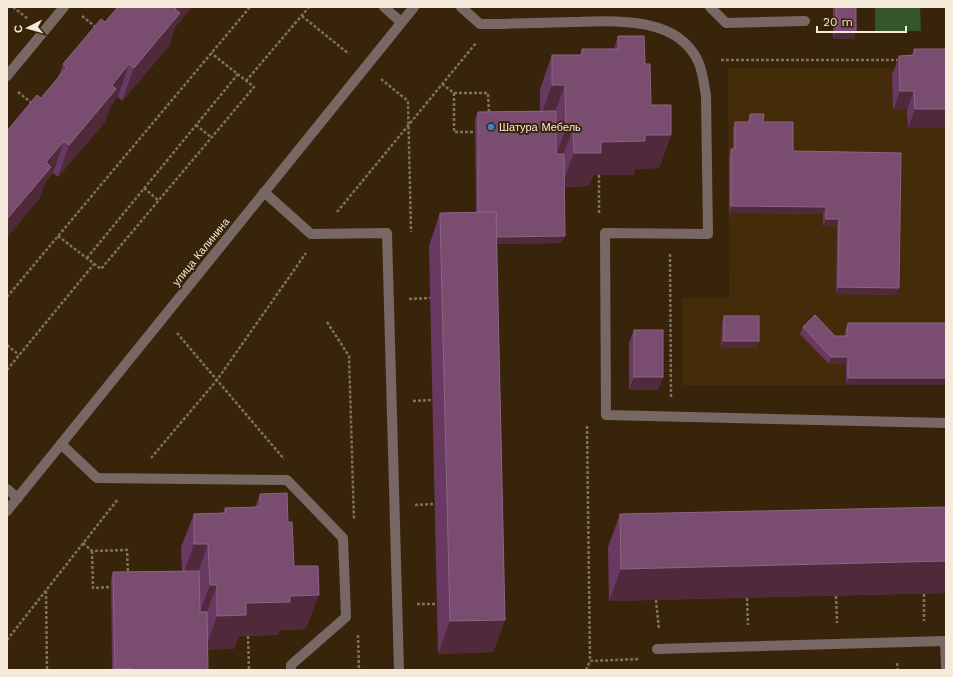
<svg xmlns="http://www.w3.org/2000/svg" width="953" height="677" font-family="'Work Sans',sans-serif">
<rect width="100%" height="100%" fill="#37240b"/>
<polygon fill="#442c0b" points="728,68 946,68 946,385 682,385 682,298 729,298"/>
<polygon fill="#34562a" points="875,7 920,7 921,31 875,32"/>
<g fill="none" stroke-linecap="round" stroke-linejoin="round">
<g stroke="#81715c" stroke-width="2.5" stroke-dasharray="3 2" stroke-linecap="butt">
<polyline points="13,7 28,19"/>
<polyline points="82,16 97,28"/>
<polyline points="302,16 349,54"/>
<polyline points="721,60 900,60"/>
<polyline points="381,79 408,101 411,232"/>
<polyline points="246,81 309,7"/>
<polyline points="442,84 454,93 488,93 489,114"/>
<polyline points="18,92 33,104"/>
<polyline points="454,93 454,132 475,132"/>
<polyline points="196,125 211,137"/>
<polyline points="599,175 599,215"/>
<polyline points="144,188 159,201"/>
<polyline points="337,212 476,43"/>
<polyline points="58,236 101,269 254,87 211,53"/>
<polyline points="670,254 671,397"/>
<polyline points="87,258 238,74"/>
<polyline points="7,297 250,7"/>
<polyline points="409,299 430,298"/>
<polyline points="327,322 349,356 354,520"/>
<polyline points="177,333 284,459"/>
<polyline points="7,345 19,355"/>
<polyline points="7,370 94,264"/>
<polyline points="413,401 432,400"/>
<polyline points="587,426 590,661"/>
<polyline points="151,458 217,380 306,253"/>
<polyline points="415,505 434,504"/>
<polyline points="83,543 92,551 127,550 128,574"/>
<polyline points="92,551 93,588 111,587"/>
<polyline points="46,591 47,670"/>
<polyline points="924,594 924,621"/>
<polyline points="836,596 837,623"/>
<polyline points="747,598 748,625"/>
<polyline points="656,600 659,630"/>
<polyline points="417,604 437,604"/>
<polyline points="358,635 359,670"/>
<polyline points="248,636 249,670"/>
<polyline points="7,640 118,499"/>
<polyline points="897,663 898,670"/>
<polyline points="586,670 590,661 640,659"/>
</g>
<g stroke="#786864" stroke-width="10">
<polyline points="384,7 401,22"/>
<path d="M 461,7 L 480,24 C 512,24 543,23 575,22 C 615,21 677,16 698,61 C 703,72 704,84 706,96 L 708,234 L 605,233 L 606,415 L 946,423"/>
<polyline points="710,7 726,23 805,21"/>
<polyline points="7,76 64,7"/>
<polyline points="264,192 311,234 387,233 399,670"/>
<polyline points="61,444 97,478 287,480 343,538 346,617 291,665 291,670"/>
<polyline points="7,489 18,498"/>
<polyline points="657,649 945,641 946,667"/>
</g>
<polyline stroke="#786864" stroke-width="10" points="7,511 414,7"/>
</g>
<g fill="#6a3963">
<polygon points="118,7 192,7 175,27 169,46 122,101 118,97 111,105 105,122 58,177 53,173 46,181 39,199 41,98 58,78 63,64 105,22"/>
<polygon points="833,7 856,7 854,39 833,39"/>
<polygon points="618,36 645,64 651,105 671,135 659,168 635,169 633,175 593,175 589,186 564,187 562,243 497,244 505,620 493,652 438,654 429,246 440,213 476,212 475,119 478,112 540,111 540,89 552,55 580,55 582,49 614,49"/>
<polygon points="914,49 946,49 946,128 908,128 907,110 893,110 892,75 899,56 912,55"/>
<polygon points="750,114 763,122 793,151 897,295 836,294 837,226 823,226 823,214 729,213 729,156 731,149 733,149 733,129 735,122 748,122"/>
<polygon points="724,316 759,341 756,348 721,348 722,323"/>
<polygon points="848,323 946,323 946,385 846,385 846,364 829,364 800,334 803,327 835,336 845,336 845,330"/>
<polygon points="634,330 663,377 658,390 629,390 629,343"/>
<polygon points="260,494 288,522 294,566 306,629 280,630 278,635 239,636 234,649 208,649 208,670 112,669 111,579 113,572 182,571 181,547 194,514 223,513 225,508 255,507"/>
<polygon points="946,507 946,593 609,601 608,547 620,514"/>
</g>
<g fill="#50293a">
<polygon points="177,7 192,7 175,27 169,46 122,101 134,68"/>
<polygon points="836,32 856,32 854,39 833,39"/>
<polygon points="129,64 118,97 111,105 105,122 58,177 69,145 112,85"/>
<polygon points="552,85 565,85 553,118 540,118"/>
<polygon points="900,91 914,91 907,110 893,110"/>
<polygon points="915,109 946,109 946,128 908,128"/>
<polygon points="566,128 573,128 561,161 554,161"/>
<polygon points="645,135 671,135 659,168 635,169 633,175 593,175 589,186 561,187 574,153 601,142"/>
<polygon points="64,141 53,173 46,181 39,199 7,238 7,219 46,162"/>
<polygon points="731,206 826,207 823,214 729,213"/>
<polygon points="826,219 839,219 837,226 823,226"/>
<polygon points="565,236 562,243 476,244 479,237"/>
<polygon points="838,287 899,288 897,295 836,294"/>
<polygon points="724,341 759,341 756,348 721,348"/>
<polygon points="831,357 848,357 846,364 829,364"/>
<polygon points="634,377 663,377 658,390 629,390"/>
<polygon points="848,378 946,378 946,385 846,385"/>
<polygon points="194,544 208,544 196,578 182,578"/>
<polygon points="946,561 946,593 609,601 621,569"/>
<polygon points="210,585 217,585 204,619 197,619"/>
<polygon points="319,595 306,629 280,630 278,635 239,636 234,649 205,650 217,616 246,603 290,596"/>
<polygon points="505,620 493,652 438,654 450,621"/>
</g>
<g fill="#794c70" stroke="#8d6580">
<polygon points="118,7 177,7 175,9 180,13 134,68 129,64 112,85 116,89 69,145 64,141 46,162 51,167 7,219 7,131 37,95 41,98 67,67 63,64 101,19 105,22"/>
<rect x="836" y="7" width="20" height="25"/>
<polygon points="618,36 644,36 645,64 650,64 651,105 671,105 671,135 645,135 645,141 601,142 601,153 574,153 573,128 566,128 565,85 552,85 552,55 582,55 582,49 619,49"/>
<polygon points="914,49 946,49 946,109 915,109 914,91 900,91 899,56 914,55"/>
<polygon points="556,111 556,154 564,154 565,236 497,237 496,212 478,212 478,112"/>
<polygon points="750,114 764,114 763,122 793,122 793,151 901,153 899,288 838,287 839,219 826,219 826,207 731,206 731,149 735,149 735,122 750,122"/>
<polygon points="496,212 505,620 450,621 440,213"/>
<polygon points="815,315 835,336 847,336 848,323 946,323 946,378 848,378 848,357 831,357 803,327"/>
<rect x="724" y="316" width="35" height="25"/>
<rect x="634" y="330" width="29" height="47"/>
<polygon points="287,493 288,522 292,522 294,566 318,566 319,595 290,596 290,602 246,603 246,615 217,616 217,585 210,585 208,544 194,544 194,514 226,513 225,508 260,507 260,494"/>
<polygon points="946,507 946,561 621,569 620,514"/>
<polygon points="199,571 200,612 207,612 208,670 131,670 131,669 115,669 113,572"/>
<polygon points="131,669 131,670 80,670"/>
</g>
<circle fill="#3f7fe0" stroke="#37240b" stroke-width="1.5" cx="491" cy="127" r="4"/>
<g text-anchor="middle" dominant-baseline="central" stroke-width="4" stroke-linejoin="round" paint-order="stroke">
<g font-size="11" fill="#f5e9da" stroke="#37240b" text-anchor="start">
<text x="499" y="127">Шатура Мебель</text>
</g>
<g font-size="11" fill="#f5e9da" stroke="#37240b">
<text transform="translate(201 252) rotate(-51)">улица Калинина</text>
</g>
</g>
<rect width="953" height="677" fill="none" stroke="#f5e9da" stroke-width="16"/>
<g transform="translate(28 28) rotate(264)" stroke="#37240b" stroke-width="3" paint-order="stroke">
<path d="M0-3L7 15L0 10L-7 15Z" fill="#f5e9da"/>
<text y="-6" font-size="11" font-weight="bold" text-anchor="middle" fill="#f5e9da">С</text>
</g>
<path d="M817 26v6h89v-6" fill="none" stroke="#f5e9da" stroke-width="2"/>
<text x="823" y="26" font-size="12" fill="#f5e9da" stroke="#37240b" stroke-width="3" paint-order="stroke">20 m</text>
</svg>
